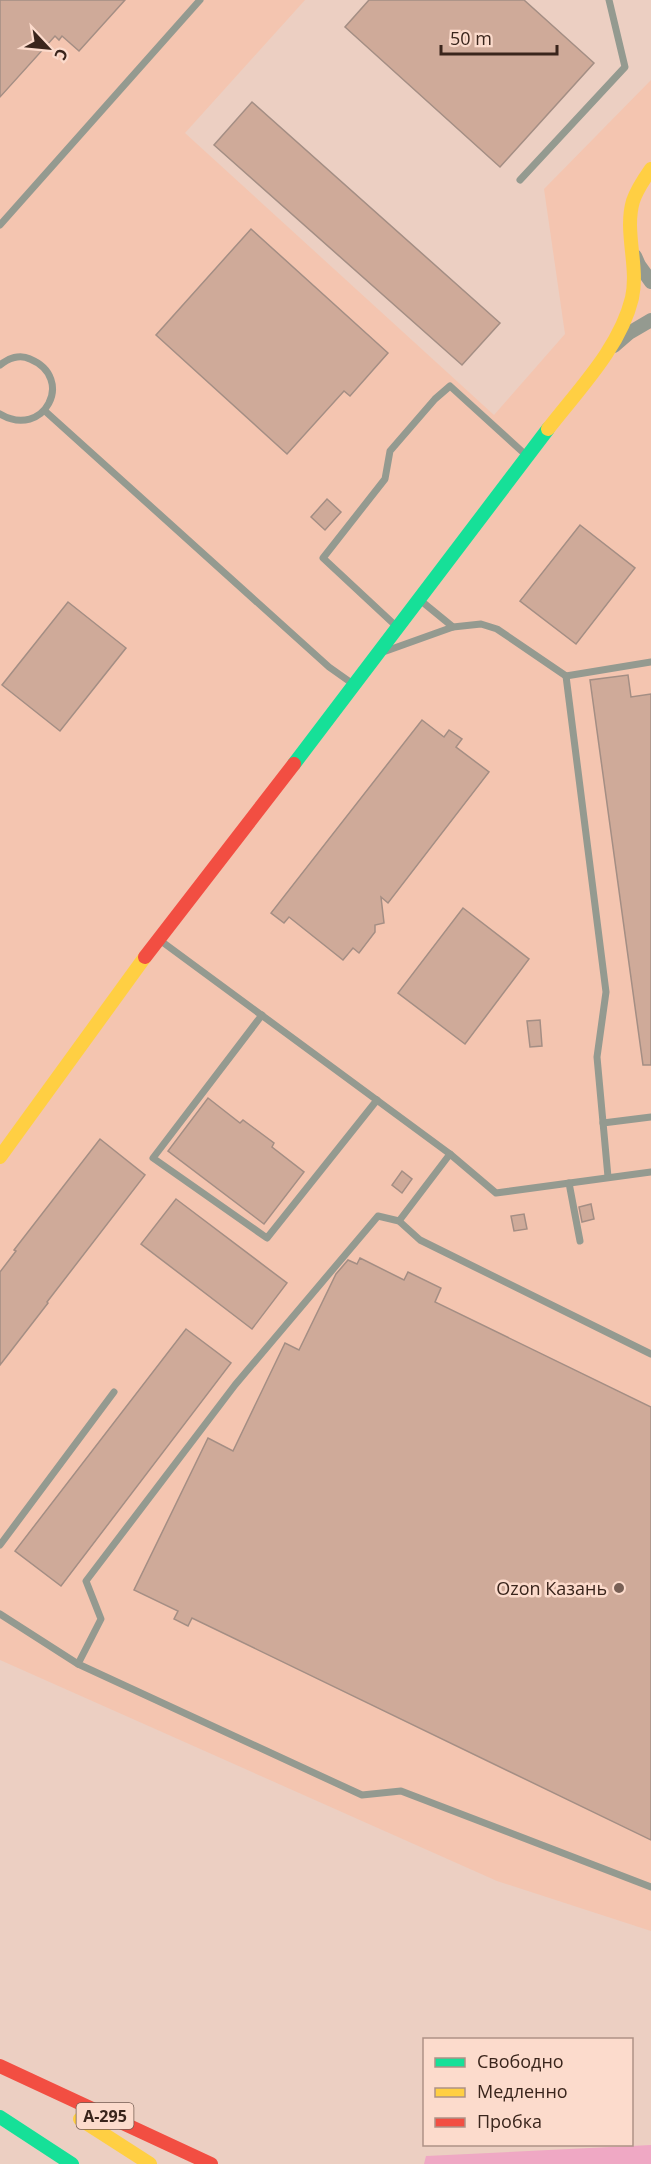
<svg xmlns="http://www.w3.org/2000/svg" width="651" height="2164" font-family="'Open Sans',sans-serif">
<rect width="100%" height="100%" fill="#eccfc2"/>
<polygon fill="#f4c5b0" points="0,0 305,0 185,133 494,415 565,334 544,189 651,80 651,1931 497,1881 0,1660"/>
<polygon fill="#efa8c4" points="651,2145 651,2164 424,2164 426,2156"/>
<g fill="#cfaa99" stroke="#a48e84" stroke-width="1.5">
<polygon points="0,0 125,0 79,51 62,36 59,40 55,36 0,97"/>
<polygon points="369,0 524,0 594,63 500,167 345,27"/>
<polygon points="252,102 500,323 462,365 214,145"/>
<polygon points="251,229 388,353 350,396 344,391 287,454 156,335"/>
<polygon points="327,499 341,512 325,530 311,517"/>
<polygon points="580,525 635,568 576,644 520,601"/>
<polygon points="68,602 126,648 60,731 2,685"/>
<polygon points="628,675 631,697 651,694 651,1065 643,1065 590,680"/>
<polygon points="422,720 444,737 449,730 462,739 456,747 489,772 388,903 381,897 384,923 375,925 375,932 359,953 353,948 343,960 289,917 284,923 271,913"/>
<polygon points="463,908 529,959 465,1044 398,993"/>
<polygon points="540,1020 542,1046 530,1047 527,1021"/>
<polygon points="208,1098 240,1123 243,1120 274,1143 272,1147 304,1172 264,1224 168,1151"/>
<polygon points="100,1139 145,1175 47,1302 48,1303 0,1365 0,1272 16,1251 14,1250"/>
<polygon points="402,1171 412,1179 402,1193 392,1185"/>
<polygon points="176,1199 287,1283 252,1329 141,1244"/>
<polygon points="591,1204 594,1219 582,1222 579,1207"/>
<polygon points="524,1214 527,1229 514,1231 511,1216"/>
<polygon points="360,1258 404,1280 408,1272 441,1288 435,1302 651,1407 651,1840 192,1618 188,1626 174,1619 178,1611 134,1590 208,1438 233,1451 285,1343 299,1350 336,1274 348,1260 357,1264"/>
<polygon points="186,1329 231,1363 61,1586 15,1551"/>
</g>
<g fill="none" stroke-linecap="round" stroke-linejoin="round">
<g stroke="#949a90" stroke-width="7">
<polyline points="520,180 625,67 609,0"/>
<polyline points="0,225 200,0"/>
<path d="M 0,365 C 8,358 20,354 30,359 C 76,378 44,440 0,414"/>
<polyline points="45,411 329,667 353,684"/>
<polyline points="420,600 453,627 481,624 497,629 566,676 651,662"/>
<polyline points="396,626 323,558 385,479 390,451 435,399 450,386 527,456"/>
<polyline points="386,651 453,627"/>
<polyline points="566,676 606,992 597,1057 608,1177"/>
<polyline points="161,941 450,1154 496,1193 651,1172"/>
<polyline points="262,1015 153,1158 267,1238 377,1100"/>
<polyline points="603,1123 651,1117"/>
<polyline points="569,1183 580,1241"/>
<polyline points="399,1221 450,1154"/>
<polyline points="651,1354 420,1240 399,1221 378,1216 235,1385 86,1581 101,1619 78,1664 362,1795 401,1791 651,1887"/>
<polyline points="0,1545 114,1392"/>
<polyline points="0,1614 78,1664"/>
</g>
<g stroke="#949a90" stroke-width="14">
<polyline points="635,256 639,265 651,282"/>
<polyline points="614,346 629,333 651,320"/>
</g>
<g stroke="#16e098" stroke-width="14">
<polyline points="294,764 548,429"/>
<polyline points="0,2117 72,2164"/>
</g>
<g stroke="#ffcf43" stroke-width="14">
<path d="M 548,429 C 578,390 620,348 632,298 C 639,266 624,232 633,201 C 637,189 644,179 651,169"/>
<polyline points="0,1157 145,957"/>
<polyline points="80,2119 150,2164"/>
</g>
<g stroke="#f24e42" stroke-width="14">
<polyline points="145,957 294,764"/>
<polyline points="0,2066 211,2164"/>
</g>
</g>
<circle fill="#786056" stroke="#fcdbcc" stroke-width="2" cx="619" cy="1588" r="6"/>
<g text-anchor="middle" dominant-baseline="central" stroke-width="5" stroke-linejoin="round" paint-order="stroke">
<rect fill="#fcdbcc" stroke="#745c51" stroke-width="1.5" x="76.5" y="2103" width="57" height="26" rx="4.5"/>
<g font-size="16" font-weight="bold" fill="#3a251c">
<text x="105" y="2116">А-295</text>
</g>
<g font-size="18" fill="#3a251c" stroke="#fcdbcc" text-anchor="end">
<text x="607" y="1588">Ozon Казань</text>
</g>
</g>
<rect x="423" y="2038" width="210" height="108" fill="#fcdbcc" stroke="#ae9286" stroke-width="1.5"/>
<rect x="435" y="2058" width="30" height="9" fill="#16e098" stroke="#ae9286" stroke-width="1.5"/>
<text x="477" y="2068" font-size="18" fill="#3a251c">Свободно</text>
<rect x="435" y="2088" width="30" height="9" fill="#ffcf43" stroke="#ae9286" stroke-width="1.5"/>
<text x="477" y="2098" font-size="18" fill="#3a251c">Медленно</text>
<rect x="435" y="2118" width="30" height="9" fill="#f24e42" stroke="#ae9286" stroke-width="1.5"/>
<text x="477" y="2128" font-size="18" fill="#3a251c">Пробка</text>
<g transform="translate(48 48) rotate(116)" stroke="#fcdbcc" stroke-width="4.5" paint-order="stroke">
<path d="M0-4.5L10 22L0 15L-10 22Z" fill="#3a251c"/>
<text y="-9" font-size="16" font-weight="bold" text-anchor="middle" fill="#3a251c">С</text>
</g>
<path d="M441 45v9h116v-9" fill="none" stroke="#3a251c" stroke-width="3"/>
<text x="450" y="45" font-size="18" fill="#3a251c" stroke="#fcdbcc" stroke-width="4.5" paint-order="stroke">50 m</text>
</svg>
